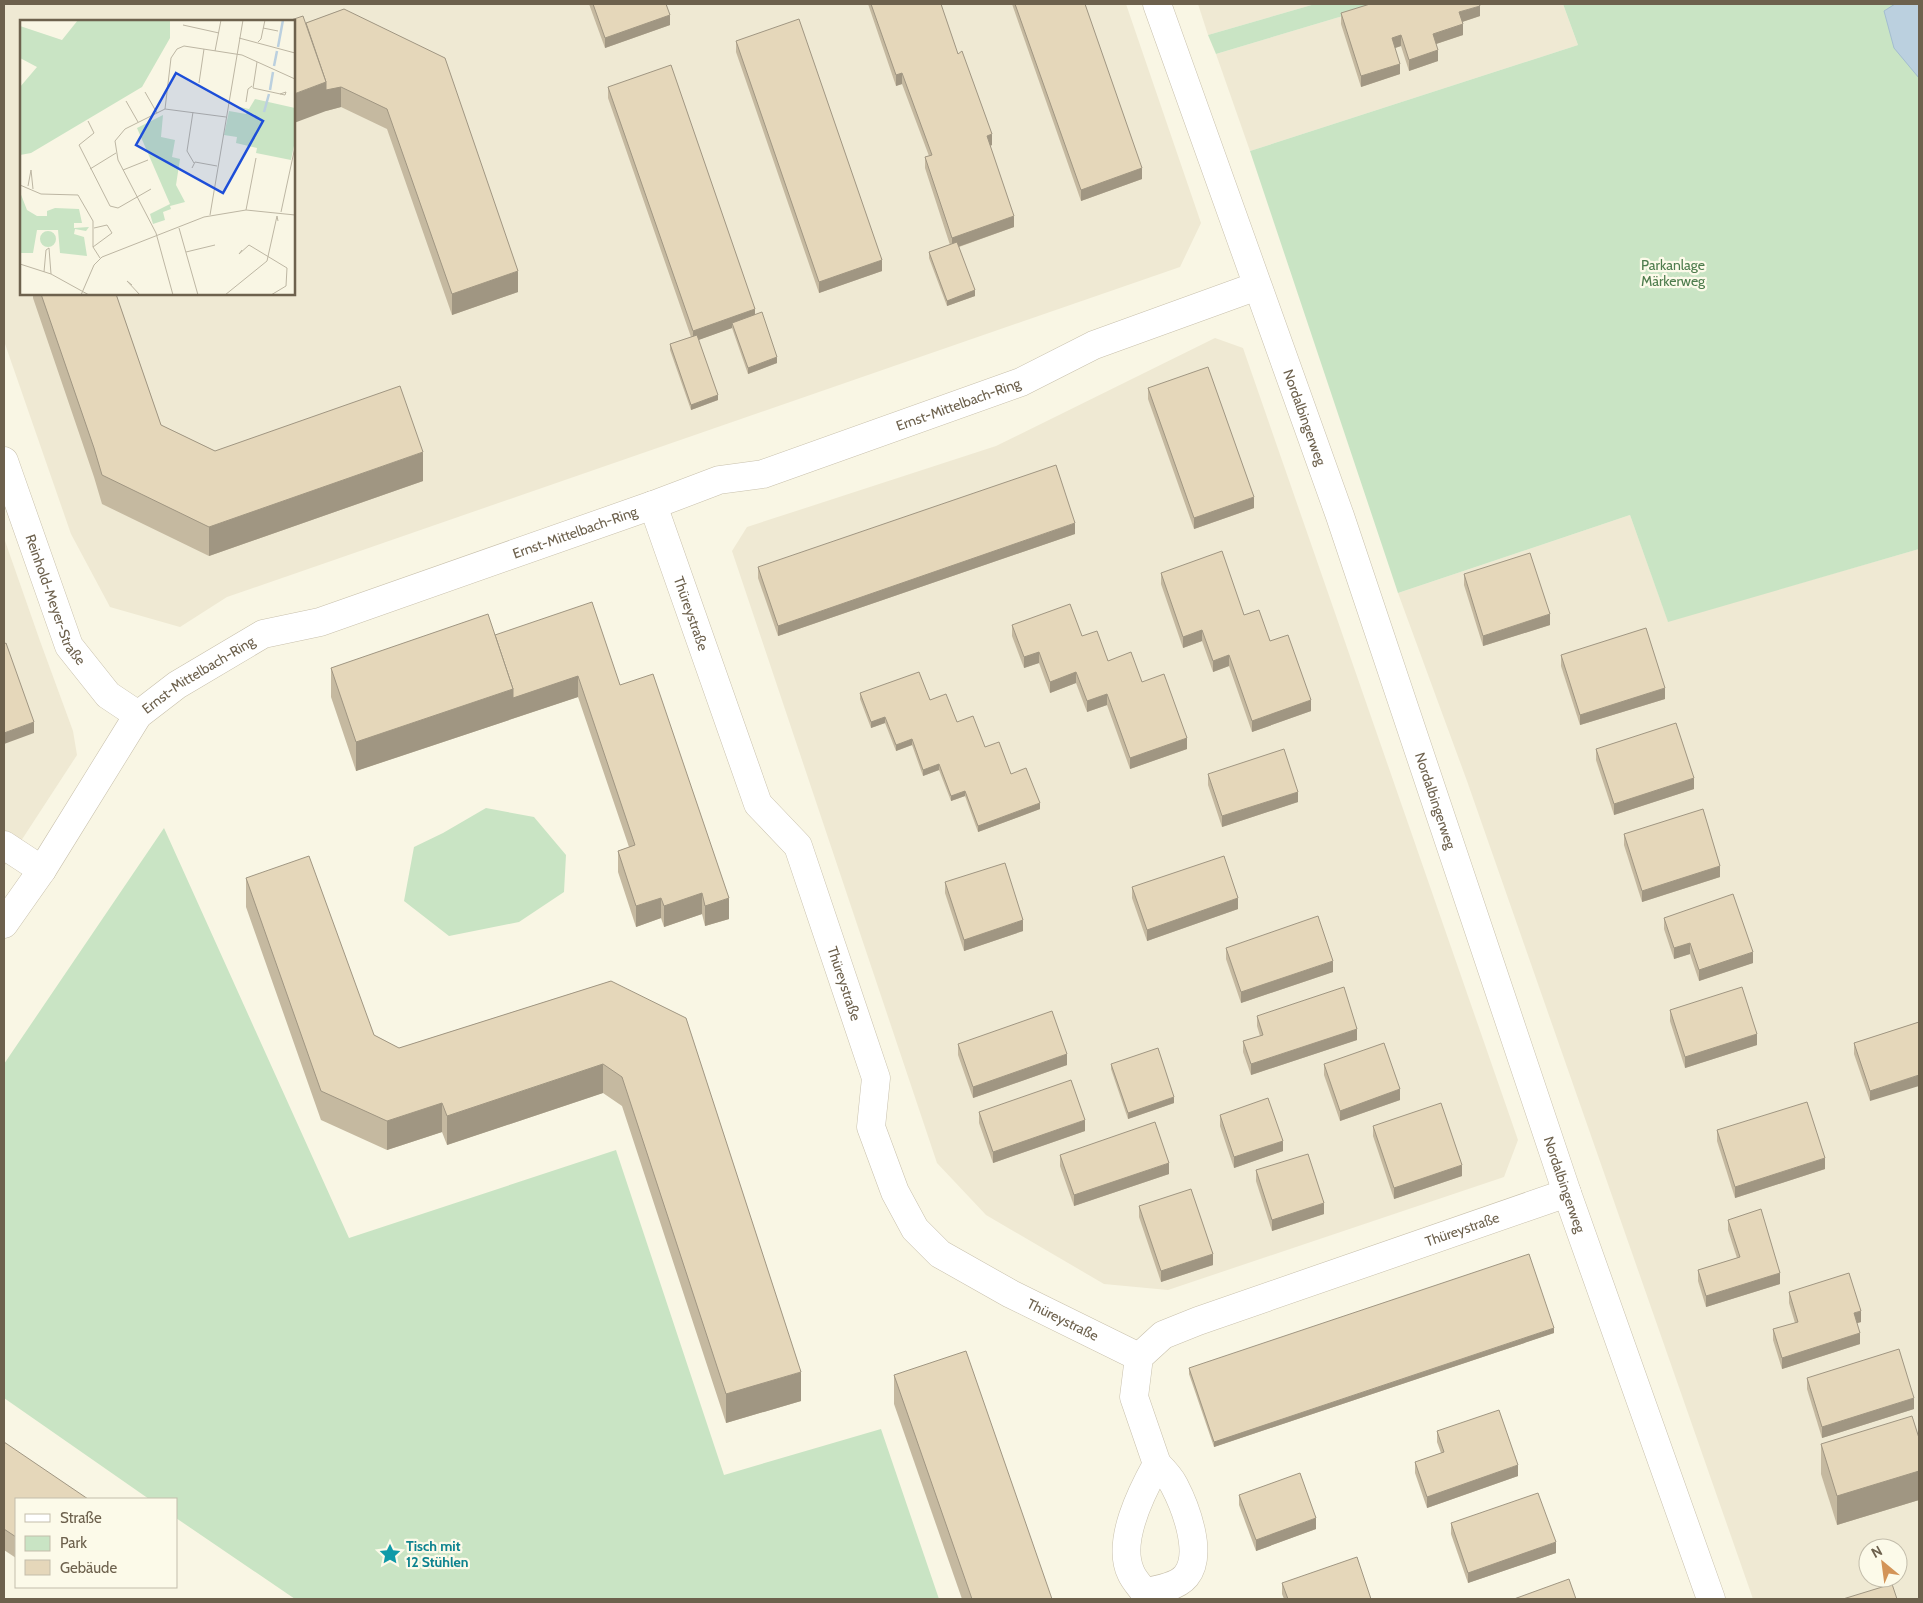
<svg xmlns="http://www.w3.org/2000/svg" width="1923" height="1603" font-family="Cabin,sans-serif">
<rect width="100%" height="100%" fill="#f9f6e4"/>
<g fill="#efe9d3" fill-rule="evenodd">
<path d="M 4,4 L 1126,4 L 1201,223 L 1180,267 L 227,597 L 180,627 L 110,607 L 71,534 L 4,341 ZM 21,21 L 294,21 L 294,294 L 21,294 Z"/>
<polygon points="1198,4 1315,4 1208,35"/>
<polygon points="1383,4 1563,4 1578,45 1250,151 1216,54"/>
<polygon points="1215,338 1243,348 1518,1140 1504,1177 1168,1290 1104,1284 986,1215 937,1163 732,551 747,527 996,446"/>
<path d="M 1630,515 L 1668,621 L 1919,549 L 1919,1599 L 1753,1599 L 1467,781 L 1398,593 ZM 1868,1548 L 1898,1548 L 1898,1578 L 1868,1578 Z"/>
<polygon points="4,538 40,641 73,731 77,755 4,867"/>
</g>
<g fill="#c9e4c4">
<polygon points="1315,4 1383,4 1216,54 1208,35"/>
<polygon points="1563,4 1919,4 1919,549 1668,622 1630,515 1398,593 1250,151 1578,45"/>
<polygon points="486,808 534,817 566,855 564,892 519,922 449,936 404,901 414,847 443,833"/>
<polygon points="164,828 349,1238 616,1150 724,1475 881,1429 939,1599 295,1599 176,1518 176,1499 149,1499 4,1398 4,1064"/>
</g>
<polygon fill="#bbd0df" stroke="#a3bdd0" points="1895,4 1919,4 1919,78 1894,48 1884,11"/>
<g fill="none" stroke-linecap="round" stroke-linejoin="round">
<g stroke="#c8c0ac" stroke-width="29">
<g id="minor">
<path id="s1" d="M 1157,4 L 1340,516 L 1567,1193 L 1711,1599"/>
<path id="s2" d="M 4,461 L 69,646 L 108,695 L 138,715"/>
<path id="s3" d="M 653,505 L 758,804 L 798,846 L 876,1078 L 871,1127 L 895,1192 L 915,1229 L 940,1254 L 1011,1294 L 1139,1357"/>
<polyline points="4,845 42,870"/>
<path id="s4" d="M 4,924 L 42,870 L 138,715 L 177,685 L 263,634 L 320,622 L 653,505 L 719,480 L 763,474 L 1021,382 L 1094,345 L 1257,286"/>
<path id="s5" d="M 1157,1464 L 1134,1397 L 1139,1357 L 1163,1335 L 1198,1321 L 1567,1193"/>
<path d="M 1157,1464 C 1163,1470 1170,1477 1174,1485 C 1185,1506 1204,1554 1186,1576 C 1177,1587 1157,1590 1144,1592 C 1140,1586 1134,1580 1131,1573 C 1116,1542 1142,1491 1157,1464 Z"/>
</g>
</g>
<use href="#minor" stroke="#fff" stroke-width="28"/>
</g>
<g fill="#c5b9a0">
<polygon points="589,4 666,4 670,25 605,48"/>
<polygon points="868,4 871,4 958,54 992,145 990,146 1014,227 959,247 975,296 947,306 929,258 929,252 950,245 925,168 925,157 929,156 902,84 896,86"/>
<polygon points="1012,4 1085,4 1142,179 1081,201"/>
<polygon points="344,9 518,292 452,315 387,129 341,107 326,111 306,23"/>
<polygon points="1341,13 1480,16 1462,22 1463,35 1436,44 1438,61 1409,71 1401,46 1395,48 1400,74 1361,87 1341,24"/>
<polygon points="736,41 882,271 819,293 736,52"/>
<polygon points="608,87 755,315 777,363 748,374 732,328 698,340 718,400 691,410 670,350 670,344 691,337 608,98"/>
<polygon points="33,294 116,294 161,425 215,451 423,481 209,556 102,504 94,477 33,298"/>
<polygon points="1148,388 1254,508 1194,529 1148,399"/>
<polygon points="1075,534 778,636 758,578 758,567"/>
<polygon points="1161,573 1270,641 1311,711 1252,732 1229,666 1213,672 1202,641 1183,648 1161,584"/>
<polygon points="1464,574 1550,625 1483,646 1464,585"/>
<polygon points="1012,625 1082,636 1108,661 1142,682 1187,749 1130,769 1107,705 1087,712 1076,683 1050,693 1039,663 1024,668 1012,636"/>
<polygon points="495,635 620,685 729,919 705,926 702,914 664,927 661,918 636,927 618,872 618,851 629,847 578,697 356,771 331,697 331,668"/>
<polygon points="1561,655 1665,699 1580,725 1561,666"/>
<polygon points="860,693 930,700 957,722 985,747 1011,774 1040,809 978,832 965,796 951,801 939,770 923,776 912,745 896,751 885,723 871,728 860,699"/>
<polygon points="1596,749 1694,789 1614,815 1596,760"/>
<polygon points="1208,774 1298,802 1222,827 1208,785"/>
<polygon points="1624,834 1720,877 1642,902 1624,845"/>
<polygon points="246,878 374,1035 399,1048 611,981 801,1401 726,1423 622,1106 603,1093 447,1145 442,1132 387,1150 321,1120 246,907"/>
<polygon points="945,882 1023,931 964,951 945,893"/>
<polygon points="1132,887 1238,909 1147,941 1132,898"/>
<polygon points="1664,918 1753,963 1699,981 1690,954 1674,959 1664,929"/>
<polygon points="1226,948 1333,972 1241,1003 1226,959"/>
<polygon points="1670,1010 1757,1045 1685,1068 1670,1021"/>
<polygon points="1257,1016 1357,1040 1251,1075 1243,1052 1243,1041 1260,1036 1257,1026"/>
<polygon points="1919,1022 1870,1101 1854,1054 1854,1043"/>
<polygon points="958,1044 1067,1065 973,1098 958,1055"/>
<polygon points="1111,1064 1174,1103 1128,1119 1111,1069"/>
<polygon points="1324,1064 1400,1100 1340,1121 1324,1075"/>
<polygon points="979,1112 1085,1131 993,1163 979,1123"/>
<polygon points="1220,1115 1283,1151 1234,1168 1220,1126"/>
<polygon points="1373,1126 1462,1176 1394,1199 1373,1136"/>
<polygon points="1717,1130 1825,1169 1735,1198 1717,1141"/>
<polygon points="1060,1155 1169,1174 1074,1206 1060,1166"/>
<polygon points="1256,1170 1324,1214 1272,1231 1256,1181"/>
<polygon points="1139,1206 1213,1265 1161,1282 1139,1217"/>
<polygon points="1728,1220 1780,1284 1706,1307 1698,1281 1698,1270 1737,1258 1728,1230"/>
<polygon points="1789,1292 1861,1322 1857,1323 1860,1344 1782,1369 1773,1340 1773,1329 1795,1323 1789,1303"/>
<polygon points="1554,1333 1214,1447 1189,1374 1189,1368"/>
<polygon points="894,1375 1052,1599 962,1599 894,1404"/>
<polygon points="1807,1378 1914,1409 1822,1438 1807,1389"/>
<polygon points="1437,1431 1518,1476 1427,1508 1415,1473 1415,1462 1441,1453 1437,1442"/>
<polygon points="1919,1438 1919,1500 1837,1525 1821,1474 1821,1444"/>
<polygon points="4,1442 16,1499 16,1558 4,1550"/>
<polygon points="1239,1495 1316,1529 1256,1551 1239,1505"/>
<polygon points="1451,1523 1556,1553 1468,1583 1451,1534"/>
<polygon points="1282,1583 1371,1599 1284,1599 1282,1594"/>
</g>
<g fill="#a09682">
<polygon points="1480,6 1480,16 1459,23 1459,12"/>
<polygon points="670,15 670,25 605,48 605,38"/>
<polygon points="1463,24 1463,35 1433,45 1433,34"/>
<polygon points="1401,35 1401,46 1392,49 1392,38"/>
<polygon points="1438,50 1438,61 1409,71 1409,60"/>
<polygon points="1400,64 1400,74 1361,87 1361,76"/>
<polygon points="902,73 902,84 896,86 896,75"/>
<polygon points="326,82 341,87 341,107 326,111 294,123 294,94"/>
<polygon points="992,134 992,145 987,147 987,136"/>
<polygon points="1142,168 1142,179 1081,201 1081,190"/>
<polygon points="1014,216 1014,227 952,249 952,238"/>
<polygon points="882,260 882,271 819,293 819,282"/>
<polygon points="518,271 518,292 452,315 452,294"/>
<polygon points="975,290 975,296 947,306 947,301"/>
<polygon points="755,309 755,320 732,323 732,328 693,342 693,331"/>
<polygon points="777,357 777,363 748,374 748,368"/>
<polygon points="718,395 718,400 691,410 691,405"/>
<polygon points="423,452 423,481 209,556 209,527"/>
<polygon points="1254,497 1254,508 1194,529 1194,518"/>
<polygon points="1075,523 1075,534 778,636 778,626"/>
<polygon points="1550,614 1550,625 1483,646 1483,636"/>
<polygon points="1202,630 1202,641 1183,648 1183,637"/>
<polygon points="1039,652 1039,663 1024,668 1024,657"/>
<polygon points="1229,655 1229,666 1213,672 1213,661"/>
<polygon points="1076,672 1076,683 1050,693 1050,682"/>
<polygon points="578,676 578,697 356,771 356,742 513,689"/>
<polygon points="1665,688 1665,699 1580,725 1580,715"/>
<polygon points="1107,694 1107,705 1087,712 1087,701"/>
<polygon points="1311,700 1311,711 1252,732 1252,721"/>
<polygon points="885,717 885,723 871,728 871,722"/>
<polygon points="34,722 34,733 4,744 4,733"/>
<polygon points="1187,738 1187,749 1130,769 1130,758"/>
<polygon points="912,739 912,745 896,751 896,745"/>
<polygon points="939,764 939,770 923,776 923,770"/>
<polygon points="1694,778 1694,789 1614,815 1614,804"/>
<polygon points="965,791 965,796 951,801 951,796"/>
<polygon points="1298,792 1298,802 1222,827 1222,816"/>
<polygon points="1040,803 1040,809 978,832 978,826"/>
<polygon points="1720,866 1720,877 1642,902 1642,891"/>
<polygon points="702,893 702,914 664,927 664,906"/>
<polygon points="661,898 661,918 636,927 636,906"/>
<polygon points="729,898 729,919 705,926 705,906"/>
<polygon points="1238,898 1238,909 1147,941 1147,930"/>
<polygon points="1023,920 1023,931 964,951 964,940"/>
<polygon points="1690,943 1690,954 1674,959 1674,948"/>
<polygon points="1753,952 1753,963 1699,981 1699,970"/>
<polygon points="1333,961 1333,972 1241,1003 1241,992"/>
<polygon points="1357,1029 1357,1040 1251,1075 1251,1064"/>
<polygon points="1757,1034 1757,1045 1685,1068 1685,1057"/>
<polygon points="1067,1054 1067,1065 973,1098 973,1087"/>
<polygon points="603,1064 603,1093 447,1145 447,1116"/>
<polygon points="1919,1075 1919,1086 1870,1101 1870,1091"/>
<polygon points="1400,1089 1400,1100 1340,1121 1340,1111"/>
<polygon points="1174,1097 1174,1103 1128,1119 1128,1113"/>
<polygon points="442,1103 442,1132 387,1150 387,1121"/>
<polygon points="1085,1120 1085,1131 993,1163 993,1152"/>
<polygon points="1283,1141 1283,1151 1234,1168 1234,1157"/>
<polygon points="1825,1158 1825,1169 1735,1198 1735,1187"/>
<polygon points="1169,1163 1169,1174 1074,1206 1074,1195"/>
<polygon points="1462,1165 1462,1176 1394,1199 1394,1188"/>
<polygon points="1324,1203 1324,1214 1272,1231 1272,1220"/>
<polygon points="1213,1254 1213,1265 1161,1282 1161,1271"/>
<polygon points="1780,1273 1780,1284 1706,1307 1706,1296"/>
<polygon points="1861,1311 1861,1322 1854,1324 1854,1313"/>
<polygon points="1554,1328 1554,1333 1214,1447 1214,1442"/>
<polygon points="1860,1333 1860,1344 1782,1369 1782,1358"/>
<polygon points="801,1372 801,1401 726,1423 726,1394"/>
<polygon points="1914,1398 1914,1409 1822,1438 1822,1427"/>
<polygon points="1518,1465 1518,1476 1427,1508 1427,1497"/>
<polygon points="1919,1471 1919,1500 1837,1525 1837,1496"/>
<polygon points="1316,1518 1316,1529 1256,1551 1256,1540"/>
<polygon points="1556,1542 1556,1553 1468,1583 1468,1573"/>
</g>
<g fill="#e5d7ba" stroke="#a09682">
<polygon points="593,4 666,4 670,15 605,38"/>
<polygon points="871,4 941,4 958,54 962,51 992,134 987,136 1014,216 952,238 925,157 932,155 902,73 896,75"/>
<polygon points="1015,4 1085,4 1142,168 1081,190"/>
<polygon points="1370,4 1479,4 1480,6 1459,12 1463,24 1433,34 1438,50 1409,60 1401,35 1392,38 1400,64 1361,76 1341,13"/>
<polygon points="344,9 445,58 518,271 452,294 387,109 341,87 326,90 326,82 306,23"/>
<polygon points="303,16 326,82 294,94 294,21 288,21"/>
<polygon points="799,19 882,260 819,282 736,41"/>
<polygon points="671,65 755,309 693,331 608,87"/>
<polygon points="957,242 975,290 947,301 929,252"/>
<polygon points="41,294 116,294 161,425 215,451 400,386 423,452 209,527 102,475 94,448"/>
<polygon points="762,312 777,357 748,368 732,323"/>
<polygon points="697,335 718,395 691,405 670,344"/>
<polygon points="1208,367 1254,497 1194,518 1148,388"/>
<polygon points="1056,465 1075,523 778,626 758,567"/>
<polygon points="1222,551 1244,615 1259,610 1270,641 1288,635 1311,700 1252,721 1229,655 1213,661 1202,630 1183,637 1161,573"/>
<polygon points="1530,553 1550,614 1483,636 1464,574"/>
<polygon points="592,602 620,685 653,674 729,898 705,906 702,893 664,906 661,898 636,906 618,851 635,845 578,676 513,698 513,689 495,635"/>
<polygon points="1070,604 1082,636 1097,631 1108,661 1131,652 1142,682 1164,674 1187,738 1130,758 1107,694 1087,701 1076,672 1050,682 1039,652 1024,657 1012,625"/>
<polygon points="488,614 513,689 356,742 331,668"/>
<polygon points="1646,628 1665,688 1580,715 1561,655"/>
<polygon points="6,643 34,722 4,733 4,644"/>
<polygon points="919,672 930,700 946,694 957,722 973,716 985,747 999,742 1011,774 1026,768 1040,803 978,826 965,791 951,796 939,764 923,770 912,739 896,745 885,717 871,722 860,693"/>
<polygon points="1676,723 1694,778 1614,804 1596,749"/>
<polygon points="1284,749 1298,792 1222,816 1208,774"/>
<polygon points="1703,809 1720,866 1642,891 1624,834"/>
<polygon points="309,856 374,1035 399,1048 611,981 686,1018 801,1372 726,1394 622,1077 603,1064 447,1116 442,1103 387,1121 321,1091 246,878"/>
<polygon points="1224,856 1238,898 1147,930 1132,887"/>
<polygon points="1005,863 1023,920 964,940 945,882"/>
<polygon points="1733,894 1753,952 1699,970 1690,943 1674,948 1664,918"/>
<polygon points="1318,916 1333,961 1241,992 1226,948"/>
<polygon points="1344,987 1357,1029 1251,1064 1243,1041 1263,1035 1257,1016"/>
<polygon points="1742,987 1757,1034 1685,1057 1670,1010"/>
<polygon points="1052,1011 1067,1054 973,1087 958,1044"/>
<polygon points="1919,1022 1919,1075 1870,1091 1854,1043"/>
<polygon points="1384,1043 1400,1089 1340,1111 1324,1064"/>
<polygon points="1158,1048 1174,1097 1128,1113 1111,1064"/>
<polygon points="1071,1080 1085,1120 993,1152 979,1112"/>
<polygon points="1268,1098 1283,1141 1234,1157 1220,1115"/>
<polygon points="1807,1102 1825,1158 1735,1187 1717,1130"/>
<polygon points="1441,1103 1462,1165 1394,1188 1373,1126"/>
<polygon points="1155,1122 1169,1163 1074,1195 1060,1155"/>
<polygon points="1308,1154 1324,1203 1272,1220 1256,1170"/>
<polygon points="1191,1189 1213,1254 1161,1271 1139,1206"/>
<polygon points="1761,1209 1780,1273 1706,1296 1698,1270 1740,1257 1728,1220"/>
<polygon points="1529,1254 1554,1328 1214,1442 1189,1368"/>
<polygon points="1849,1273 1861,1311 1854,1313 1860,1333 1782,1358 1773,1329 1798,1322 1789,1292"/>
<polygon points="1899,1349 1914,1398 1822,1427 1807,1378"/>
<polygon points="966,1351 1052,1599 972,1599 894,1375"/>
<polygon points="1499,1410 1518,1465 1427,1497 1415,1462 1444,1452 1437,1431"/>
<polygon points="1912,1416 1919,1438 1919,1471 1837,1496 1821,1444"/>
<polygon points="4,1442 88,1499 16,1499 16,1537 4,1529"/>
<polygon points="1300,1473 1316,1518 1256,1540 1239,1495"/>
<polygon points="1538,1493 1556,1542 1468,1573 1451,1523"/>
<polygon points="1357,1557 1371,1599 1288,1599 1282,1583"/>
<polygon points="1569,1579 1576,1599 1514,1599"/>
<polygon points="1892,1584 1897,1599 1843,1599"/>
</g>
<defs>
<g id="sight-bare" transform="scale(1.725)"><path d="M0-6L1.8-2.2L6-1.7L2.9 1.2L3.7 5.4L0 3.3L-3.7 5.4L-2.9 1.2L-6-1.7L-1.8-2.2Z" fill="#0f9aa8" stroke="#fcfae9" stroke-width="2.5" paint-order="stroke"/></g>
</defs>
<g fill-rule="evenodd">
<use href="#sight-bare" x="390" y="1554"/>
</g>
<g text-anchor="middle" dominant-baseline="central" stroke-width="4.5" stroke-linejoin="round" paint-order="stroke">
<g font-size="14" fill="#4e7c4d" stroke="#fcfae9">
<text x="1673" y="265">Parkanlage<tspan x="1673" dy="16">Märkerweg</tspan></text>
</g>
<g font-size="14" fill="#6d614d" stroke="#fcfae9">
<text stroke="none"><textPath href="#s4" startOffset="1131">Ernst-Mittelbach-Ring</textPath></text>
<text stroke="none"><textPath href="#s1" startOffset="439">Nordalbingerweg</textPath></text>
<text stroke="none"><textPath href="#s4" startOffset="726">Ernst-Mittelbach-Ring</textPath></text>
<text stroke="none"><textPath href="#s2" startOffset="148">Reinhold-Meyer-Straße</textPath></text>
<text stroke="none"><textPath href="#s3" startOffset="115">Thüreystraße</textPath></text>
<text stroke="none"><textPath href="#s4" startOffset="321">Ernst-Mittelbach-Ring</textPath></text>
<text stroke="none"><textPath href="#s1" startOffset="844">Nordalbingerweg</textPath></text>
<text stroke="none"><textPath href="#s3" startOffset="520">Thüreystraße</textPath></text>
<text stroke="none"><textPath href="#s1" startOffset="1249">Nordalbingerweg</textPath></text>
<text stroke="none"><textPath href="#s5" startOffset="461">Thüreystraße</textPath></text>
<text stroke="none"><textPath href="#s3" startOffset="955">Thüreystraße</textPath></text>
</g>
<g font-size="14" font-weight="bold" fill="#0d838f" stroke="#fcfae9" text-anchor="start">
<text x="406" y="1546">Tisch mit<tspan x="406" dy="16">12 Stühlen</tspan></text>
</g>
</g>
<g transform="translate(20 20)">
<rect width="275" height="275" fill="#f9f6e4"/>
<path d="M 58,0 L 150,0 L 150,18 L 122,67 L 11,133 L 0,135 L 0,67 L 17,47 L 0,38 L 0,6 L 42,20 ZM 235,79 L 275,88 L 275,121 L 271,140 L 236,133 L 237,128 L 216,123 L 217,117 L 204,115 L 209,91 L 226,94 L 227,90 L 210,85 L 229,89 ZM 143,95 L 141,117 L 155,120 L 152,137 L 160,139 L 156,165 L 165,182 L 150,186 L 151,189 L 143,192 L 145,200 L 133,204 L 130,194 L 150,184 L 117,108 ZM 0,172 L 7,190 L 17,196 L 27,196 L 27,191 L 35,188 L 59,189 L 62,203 L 54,203 L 54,208 L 69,207 L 66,211 L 55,209 L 54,214 L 64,217 L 67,236 L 40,233 L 38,210 L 17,210 L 13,233 L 1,233 ZM20 219a8 8 0 1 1 16 0a8 8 0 1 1-16 0Z" fill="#c9e4c4"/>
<path fill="none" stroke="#bbd0df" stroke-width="2.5" d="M 258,27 L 263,0M 254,46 L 257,31M 250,70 L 253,52M 244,92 L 249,74"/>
<path fill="none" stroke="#bdb6a3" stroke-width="1" d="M 163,5 L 199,13M 243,8 L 258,11M 219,18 L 275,33M 238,22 L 241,19 L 245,0M 195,31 L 201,0M 237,42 L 233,68 L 265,75 L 266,72 L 260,74M 179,63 L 184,29M 125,72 L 137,93M 106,81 L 118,102M 226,82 L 228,69 L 232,66M 145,89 L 151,38 L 157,29 L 164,26 L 222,35 L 275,59M 173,92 L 167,131 L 174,143M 68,101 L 74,113 L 59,125 L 90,186 L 98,188 L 131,169M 172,148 L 175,142 L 197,146M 70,149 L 96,133M 103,150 L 128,140M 0,165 L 21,174 L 58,175 L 73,201 L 73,227 L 80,238M 8,166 L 11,150 L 13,169M 226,190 L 236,138M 261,192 L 275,127M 190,195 L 223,0M 159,208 L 178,275M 73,227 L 92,213 L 87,205 L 74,208M 222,230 L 219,234 L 229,225 L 267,248 L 266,266 L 251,275M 166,232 L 195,225M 0,244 L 31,254 L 69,275M 24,252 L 26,230 L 29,228 L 31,254M 112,265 L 107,261 L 120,275M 61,275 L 74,245 L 82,237 L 184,197 L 226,190 L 275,195M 153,275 L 136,213 L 98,140 L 95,121 L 105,109 L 145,89 L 206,97M 205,275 L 247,241 L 257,196 L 258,201"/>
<path fill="#1d4ed8" fill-opacity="0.15" stroke="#1d4ed8" stroke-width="2.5" d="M 156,53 L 243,101 L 203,173 L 116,125 Z"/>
<rect width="275" height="275" fill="none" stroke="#6d614d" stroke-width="2.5"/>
</g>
<rect width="1923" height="1603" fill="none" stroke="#6d614d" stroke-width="10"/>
<rect x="15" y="1498" width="162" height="90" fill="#fcfae9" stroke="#c3bdab"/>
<rect x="25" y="1514" width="25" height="8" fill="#ffffff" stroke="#c3bdab"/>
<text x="60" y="1523" font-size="15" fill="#6d614d">Straße</text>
<rect x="25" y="1536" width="25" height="15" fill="#c9e4c4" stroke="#c3bdab"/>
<text x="60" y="1548" font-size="15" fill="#6d614d">Park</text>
<rect x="25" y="1560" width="25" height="15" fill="#e5d7ba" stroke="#c3bdab"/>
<text x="60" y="1573" font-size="15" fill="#6d614d">Gebäude</text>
<g transform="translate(1883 1563) rotate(331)"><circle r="24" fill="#fcfae9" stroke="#c3bdab"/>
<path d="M0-4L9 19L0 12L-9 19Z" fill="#d39458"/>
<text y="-8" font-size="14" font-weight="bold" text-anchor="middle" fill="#6d614d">N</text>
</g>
</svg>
